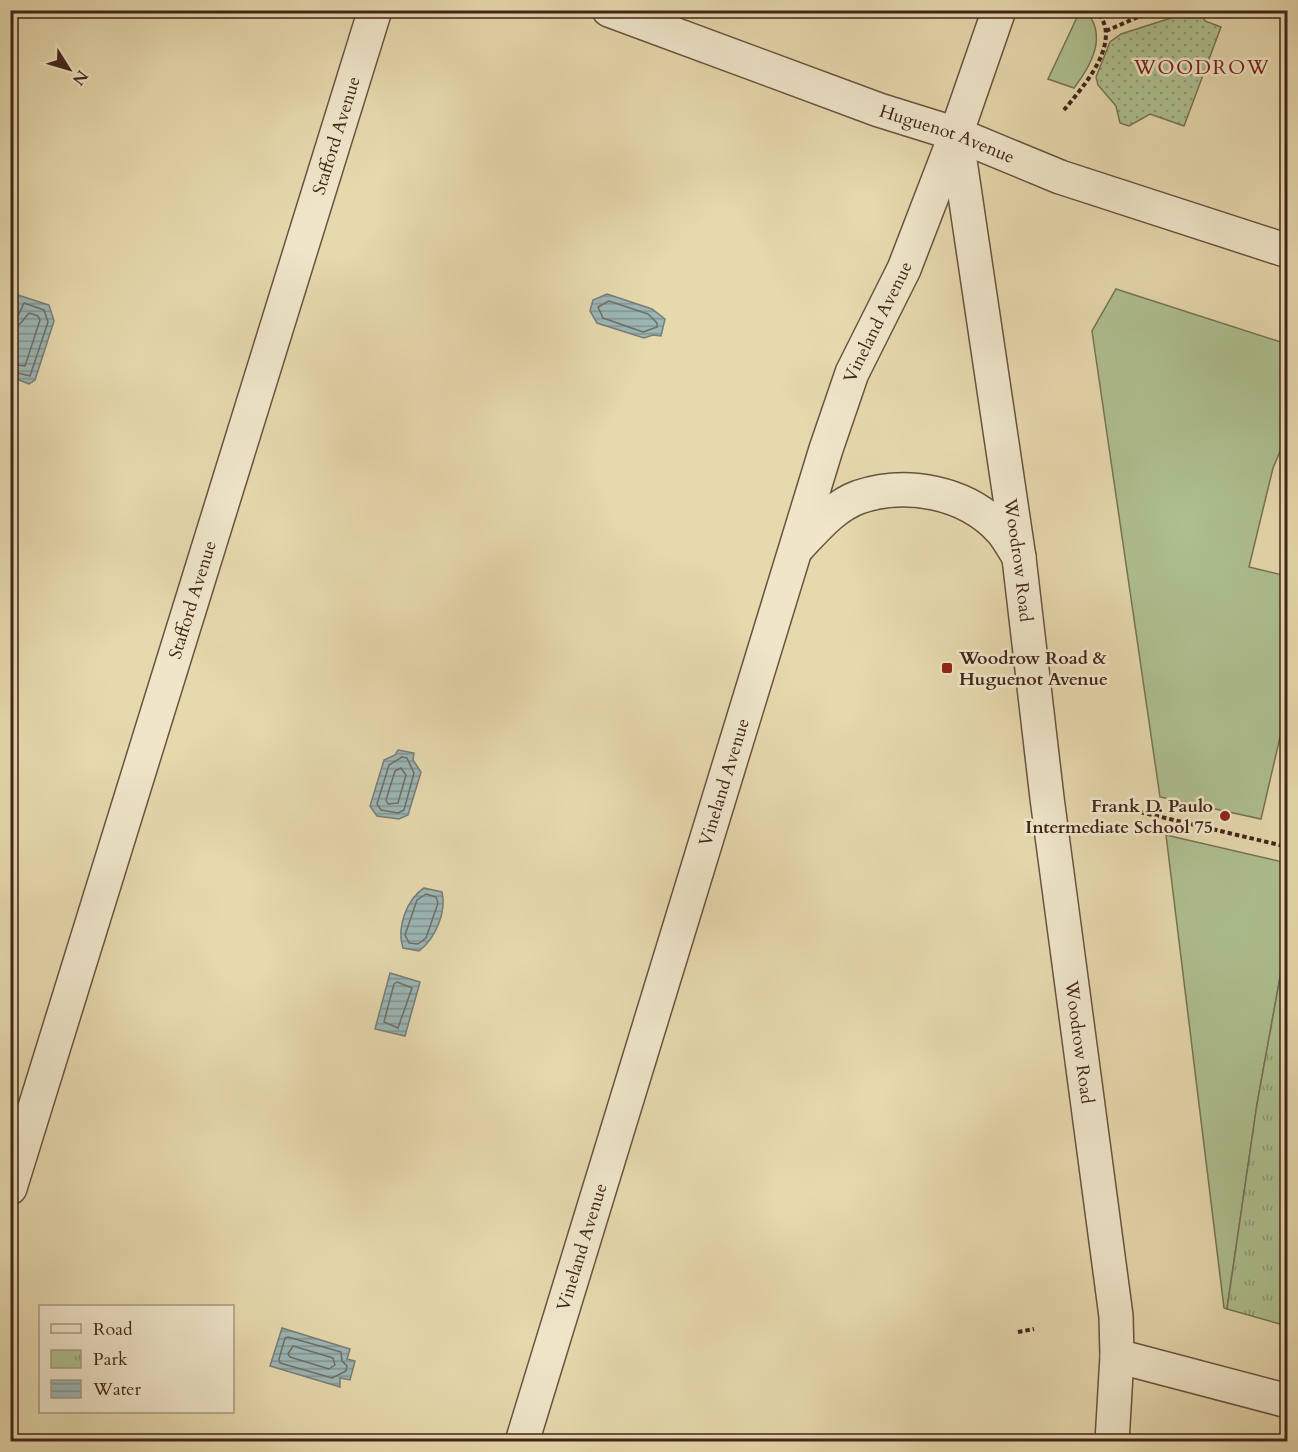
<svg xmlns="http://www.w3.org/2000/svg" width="1298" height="1452" font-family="Cardo,serif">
<defs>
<pattern id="park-tufts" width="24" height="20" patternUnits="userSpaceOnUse" patternTransform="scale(1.5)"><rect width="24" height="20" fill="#aec090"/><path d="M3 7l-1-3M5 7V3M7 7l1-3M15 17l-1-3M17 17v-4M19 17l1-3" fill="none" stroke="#8f9c75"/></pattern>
<pattern id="garden-dots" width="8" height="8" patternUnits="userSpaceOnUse" patternTransform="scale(1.5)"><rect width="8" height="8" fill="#aec090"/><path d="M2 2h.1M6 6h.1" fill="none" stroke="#8f9c75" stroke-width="1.8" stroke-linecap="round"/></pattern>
<pattern id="water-rules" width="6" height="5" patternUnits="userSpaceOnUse" patternTransform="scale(1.5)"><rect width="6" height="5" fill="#9cb7b6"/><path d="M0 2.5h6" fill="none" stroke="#819593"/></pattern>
</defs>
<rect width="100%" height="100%" fill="#e6d9ae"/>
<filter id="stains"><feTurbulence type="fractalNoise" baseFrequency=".00333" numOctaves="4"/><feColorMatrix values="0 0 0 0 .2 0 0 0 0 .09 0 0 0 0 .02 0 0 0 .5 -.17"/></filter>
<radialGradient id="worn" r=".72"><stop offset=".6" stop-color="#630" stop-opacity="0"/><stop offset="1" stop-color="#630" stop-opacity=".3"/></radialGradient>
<g fill="#aec090" stroke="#787255" stroke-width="1.5">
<path d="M 1080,11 L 1086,11 C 1108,36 1091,66 1074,88 L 1048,79 Z"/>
<polygon points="1116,289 1287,344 1287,435 1273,468 1249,567 1287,576 1287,707 1261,819 1160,797 1092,331"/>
<polygon points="1166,835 1287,863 1287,939 1257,1104 1227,1309 1224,1308"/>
</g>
<polygon fill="url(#park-tufts)" stroke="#787255" stroke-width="1.5" points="1287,939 1287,1326 1227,1309 1257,1104"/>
<polygon fill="url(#garden-dots)" stroke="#787255" stroke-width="1.5" points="1193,11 1200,11 1205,21 1221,27 1184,126 1150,114 1129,126 1120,123 1116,106 1098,85 1096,77 1110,42 1121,34"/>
<g fill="url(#water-rules)" stroke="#787d78" stroke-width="1.5">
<polygon points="607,294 652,309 665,319 661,336 653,335 644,338 597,323 590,311 593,300"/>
<polygon points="18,295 49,305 54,321 35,380 29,384 11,377 11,323"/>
<polygon points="398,750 414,753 413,760 421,772 408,815 399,819 377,816 370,806 384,760 395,755"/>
<path d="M 424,888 L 442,892 C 447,912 435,939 419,951 L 403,948 C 396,928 407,899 424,888 Z"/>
<polygon points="390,973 420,982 405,1036 375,1029"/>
<polygon points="282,1328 350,1349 347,1359 355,1361 350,1380 340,1378 340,1387 270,1366"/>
</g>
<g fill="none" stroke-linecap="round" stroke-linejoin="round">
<g stroke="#6e6e68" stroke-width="1.5">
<polygon points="609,301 648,314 657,323 657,327 643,332 603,318 598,307"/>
<polyline points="10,318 18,316 24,303 44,310 48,322 30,376 10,371"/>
<polyline points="10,326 20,324 29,313 38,316 40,320 25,366 10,364"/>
<polygon points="402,757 407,758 414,773 404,810 398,813 381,810 377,804 389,765"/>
<polygon points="401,768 406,775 398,803 388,804 386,800 395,771"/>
<polygon points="426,894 436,897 438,903 426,938 418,944 409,943 405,935 417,900"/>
<polygon points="397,982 412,988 398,1028 384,1022 394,984"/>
<polygon points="288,1337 341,1352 342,1361 347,1366 346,1371 332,1378 280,1363 279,1359 285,1338"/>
<polygon points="293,1346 333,1358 335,1365 329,1369 290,1357 288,1354"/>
</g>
<g stroke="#6a523f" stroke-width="36">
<g id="minor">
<path id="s1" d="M 10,1188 L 375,10"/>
<polyline points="1117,1356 1288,1401"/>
<path id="s2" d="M 522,1442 L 826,449 L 852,373 L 904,269 L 956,134"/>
</g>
</g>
<g stroke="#6a523f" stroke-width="36">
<g id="tertiary">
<path id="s3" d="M 609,10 L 879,110 L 956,134 L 1060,177 L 1288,251"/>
<path id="s4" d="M 999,10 L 956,134 L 1019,558 L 1047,798 L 1116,1316 L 1117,1356 L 1112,1442"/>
<path d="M 798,547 C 816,528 834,506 859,497 C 907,481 966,492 1001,530 C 1008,538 1013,548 1019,557"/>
</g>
</g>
<g stroke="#41251a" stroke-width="4" stroke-dasharray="4.5 3" stroke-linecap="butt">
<polyline points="1106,31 1154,10"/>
<path d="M 1064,110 C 1083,87 1126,39 1095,10"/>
<polyline points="1140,812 1288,847"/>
<polyline points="1018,1332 1034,1329"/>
</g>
<use href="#minor" stroke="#efe6ca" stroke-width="33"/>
<use href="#tertiary" stroke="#efe6ca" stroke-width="33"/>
</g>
<g fill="#8f2418" stroke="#efe6ca" stroke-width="2">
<rect x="941" y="662" width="12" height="12" rx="3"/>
<circle cx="1225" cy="816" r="6"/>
</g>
<g text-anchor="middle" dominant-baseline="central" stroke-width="5" stroke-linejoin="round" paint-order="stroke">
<g font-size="18" fill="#41251a" stroke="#efe6ca">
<text stroke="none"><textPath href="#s3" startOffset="360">Huguenot Avenue</textPath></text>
<text stroke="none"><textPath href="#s1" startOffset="1102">Stafford Avenue</textPath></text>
<text stroke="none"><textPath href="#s2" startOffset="1176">Vineland Avenue</textPath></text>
<text stroke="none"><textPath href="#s4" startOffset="562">Woodrow Road</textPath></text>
<text stroke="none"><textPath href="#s1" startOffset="616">Stafford Avenue</textPath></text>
<text stroke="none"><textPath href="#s2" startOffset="690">Vineland Avenue</textPath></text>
<text stroke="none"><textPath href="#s4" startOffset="1048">Woodrow Road</textPath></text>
<text stroke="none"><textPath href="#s2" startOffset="204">Vineland Avenue</textPath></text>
</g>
<g font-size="18" font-weight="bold" fill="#41251a" stroke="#efe6ca" text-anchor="start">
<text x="959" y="658">Woodrow Road &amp;<tspan x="959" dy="21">Huguenot Avenue</tspan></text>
<text x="1213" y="806" text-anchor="end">Frank D. Paulo<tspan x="1213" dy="21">Intermediate School 75</tspan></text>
</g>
<g font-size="20" letter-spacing="1.5" fill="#7a1f14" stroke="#efe6ca">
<text x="1202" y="67">WOODROW</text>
</g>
</g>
<rect width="1298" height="1452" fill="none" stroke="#e6d9ae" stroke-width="36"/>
<rect x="12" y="12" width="1274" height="1428" fill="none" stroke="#41251a" stroke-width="3"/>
<rect x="18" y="18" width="1262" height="1416" fill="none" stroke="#41251a" stroke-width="1.5"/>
<rect x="39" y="1305" width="195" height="108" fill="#efe6ca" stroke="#a99984" stroke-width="1.5"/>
<rect x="51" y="1324" width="30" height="9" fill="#efe6ca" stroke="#a99984" stroke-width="1.5"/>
<text x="93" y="1335" font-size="18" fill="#41251a">Road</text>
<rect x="51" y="1350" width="30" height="18" fill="url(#park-tufts)" stroke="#a99984" stroke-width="1.5"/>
<text x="93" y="1365" font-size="18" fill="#41251a">Park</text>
<rect x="51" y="1380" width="30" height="18" fill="url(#water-rules)" stroke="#a99984" stroke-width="1.5"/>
<text x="93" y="1395" font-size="18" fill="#41251a">Water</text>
<g transform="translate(69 69) rotate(127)" stroke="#efe6ca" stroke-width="4.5" paint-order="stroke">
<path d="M0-4.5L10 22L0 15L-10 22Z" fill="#41251a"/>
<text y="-9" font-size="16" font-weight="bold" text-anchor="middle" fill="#41251a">N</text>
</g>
<rect width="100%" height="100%" filter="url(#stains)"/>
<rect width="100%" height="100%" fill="url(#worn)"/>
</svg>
